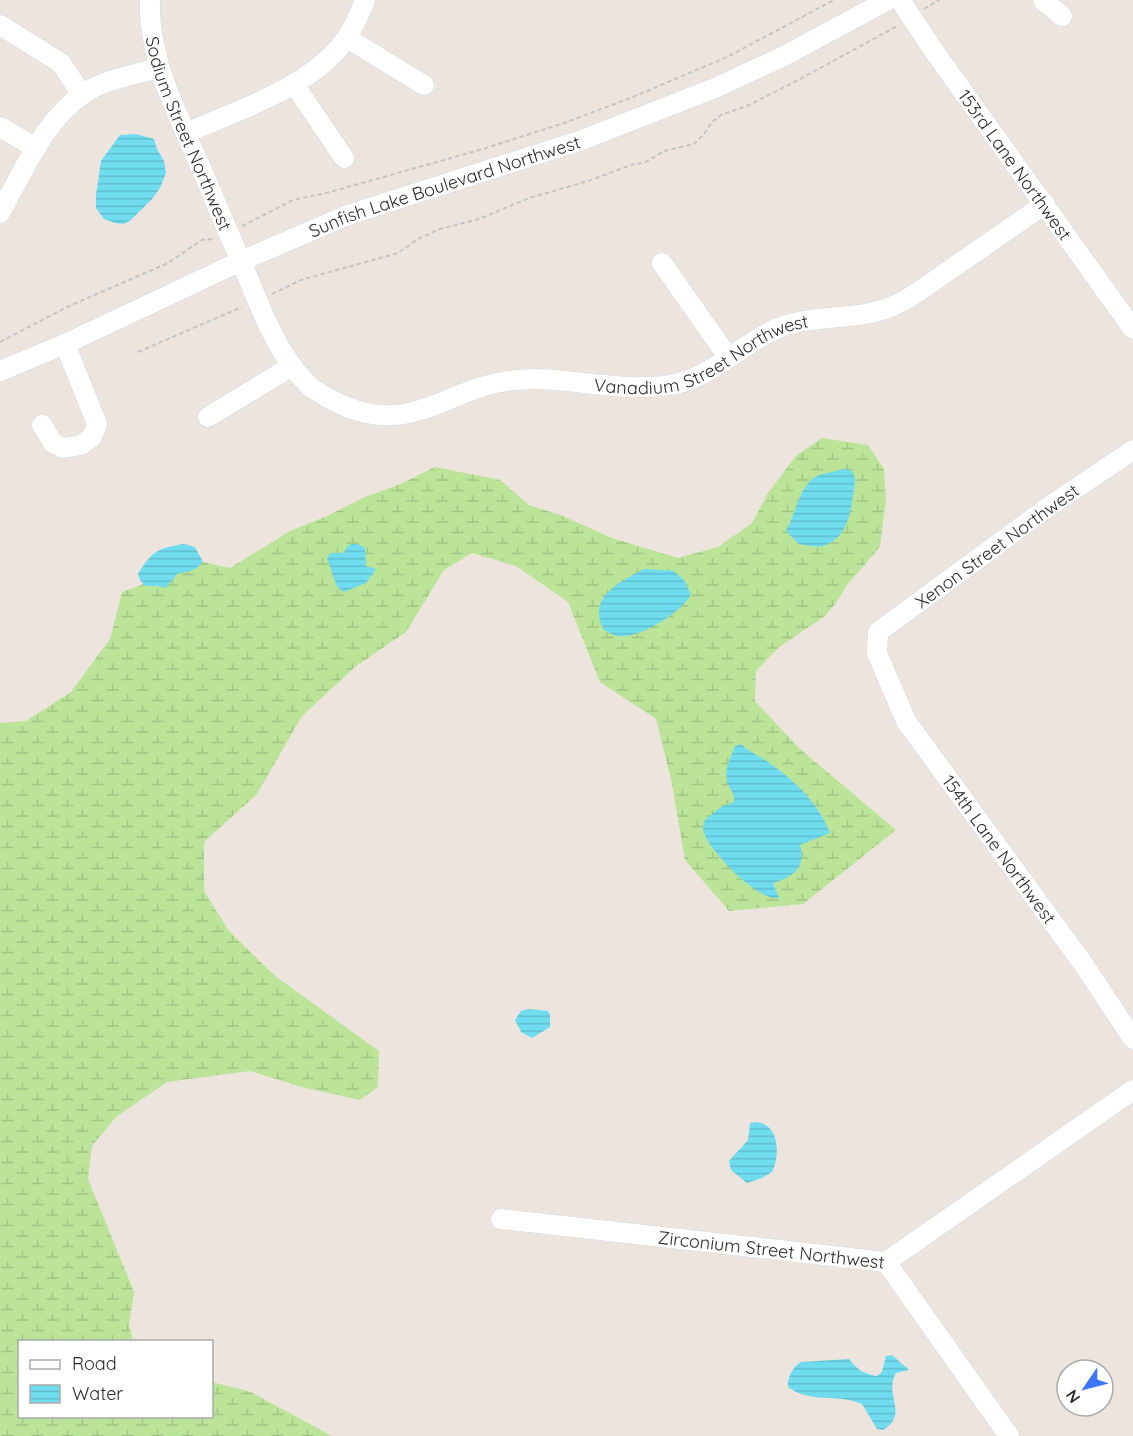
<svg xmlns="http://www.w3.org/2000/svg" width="1133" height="1436" font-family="Quicksand,sans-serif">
<defs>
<pattern id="wetland-marsh" width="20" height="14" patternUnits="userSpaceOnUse" patternTransform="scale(1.5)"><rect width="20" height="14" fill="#bbe499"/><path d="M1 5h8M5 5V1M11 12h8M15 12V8" fill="none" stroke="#a1c484"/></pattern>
<pattern id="water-rules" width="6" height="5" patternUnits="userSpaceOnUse" patternTransform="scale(1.5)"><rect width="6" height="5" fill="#6fdcf0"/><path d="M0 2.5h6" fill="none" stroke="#60bdce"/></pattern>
</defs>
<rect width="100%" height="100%" fill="#ede5dd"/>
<polygon fill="url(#wetland-marsh)" points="822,438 868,445 884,469 886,498 880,547 847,585 836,603 825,616 778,648 756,671 755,701 800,749 896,830 803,904 729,911 685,860 671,779 656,719 600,682 568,602 516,566 472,553 444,570 406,632 355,667 302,716 257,794 204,842 204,891 229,931 275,976 379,1051 378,1087 360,1100 302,1087 250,1071 167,1082 116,1117 92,1146 88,1179 134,1292 129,1325 133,1341 20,1342 20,1416 212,1416 212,1382 251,1392 332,1436 0,1436 0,723 26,721 71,692 110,639 122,592 203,562 230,568 290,531 327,516 365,497 403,483 435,467 500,480 529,505 563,516 612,538 678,558 718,547 752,523 768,493 796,456"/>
<g fill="url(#water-rules)">
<polygon points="136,134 154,139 157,149 164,161 166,173 160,188 152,199 131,220 124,224 115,223 104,219 96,208 96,195 101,161 120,135"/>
<path d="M 843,469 C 851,469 854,472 855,480 C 852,503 851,538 823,546 C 816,548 806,545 799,544 L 786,531 C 796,514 800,481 820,475 C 827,472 835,472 843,469 Z"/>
<path d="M 184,544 L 195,547 L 203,562 C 194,572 189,571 177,574 L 166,588 L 157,586 L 145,586 L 140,580 L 138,574 C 152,551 158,548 184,544 Z"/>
<polygon points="351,544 358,544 365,548 366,566 376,569 366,583 344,592 337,587 327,558 331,553 344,553 346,548"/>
<path d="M 644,569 L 674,571 L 684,580 L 691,594 C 683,612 637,640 617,636 C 613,635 608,632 604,630 C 587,596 619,583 644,569 Z"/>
<path d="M 741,744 C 749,752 759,756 768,762 C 794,780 819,804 830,833 L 800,845 C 807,868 792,877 773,883 L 779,898 C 758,902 707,849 703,830 C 703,826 704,823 705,820 L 721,807 L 734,802 C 735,794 731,791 728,784 C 723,770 730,759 735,746 Z"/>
<polygon points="529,1009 548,1011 550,1015 550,1027 532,1038 521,1032 515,1020 521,1011"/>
<path d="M 757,1122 C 780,1125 780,1156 772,1172 L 762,1178 L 747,1183 L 731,1170 L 729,1161 L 748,1140 L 750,1123 Z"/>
<path d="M 892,1355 L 909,1370 L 896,1373 C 883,1395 910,1414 883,1430 L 877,1429 L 862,1404 C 836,1393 811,1404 788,1387 C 787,1377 793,1367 801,1362 L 849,1359 C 856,1369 866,1375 877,1376 L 882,1372 L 886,1356 Z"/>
</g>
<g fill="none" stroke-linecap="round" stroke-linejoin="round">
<g stroke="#d2d8e4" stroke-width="21">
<g id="minor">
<path id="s1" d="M 150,0 C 149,28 155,54 164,81 C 178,118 195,154 211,191 C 222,219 235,247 247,275 C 262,312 281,362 312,388 C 323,396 335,402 347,407 C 411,433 446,391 506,381 C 561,373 616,394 671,385 C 711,378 740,345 776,329 C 813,313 856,322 893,306 C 914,297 932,282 951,269 C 982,248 1013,226 1045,204"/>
<path id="s2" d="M 900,0 L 936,54 L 1133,329"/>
<polyline points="1043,0 1062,16"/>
<polyline points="0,25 61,63 82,95"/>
<polyline points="347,38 424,85"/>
<polyline points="294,84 344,158"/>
<polyline points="0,127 36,148"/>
<path d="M 186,133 C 238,110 315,86 347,37 C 355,26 360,13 365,0"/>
<path d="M 0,213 C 25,168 48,110 97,86 C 117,77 139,73 160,68"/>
<polyline points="662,263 728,357"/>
<path id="s3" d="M 0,371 L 65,344 L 241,261 L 348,215 L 582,140 L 715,88 L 784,56 L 888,0"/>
<polyline points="208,417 292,366"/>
<polyline points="42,425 53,443 63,448 81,445 92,437 97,424 65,344"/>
<path id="s4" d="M 1133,450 L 1051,505 L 878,632 L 877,653 L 906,721 L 1084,965 L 1133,1039"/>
<path id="s5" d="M 501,1219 L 886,1262 L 1133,1090"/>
<polyline points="886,1262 1009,1436"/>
</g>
</g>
<g stroke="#c4c4c4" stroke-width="2" stroke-dasharray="4.5 3" stroke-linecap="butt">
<polyline points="924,9 939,0"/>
<polyline points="242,226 293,200 330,192 483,149 564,123 633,97 727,57 834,0"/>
<polyline points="272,294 301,280 398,253 418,239 440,229 479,219 529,198 588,181 634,164 644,163 664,151 694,144 704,134 712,122 721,115 749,105 802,78 899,25"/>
<polyline points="0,342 67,307 168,263 202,240 215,239"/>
<polyline points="138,352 242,307"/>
</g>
<use href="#minor" stroke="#fff" stroke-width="20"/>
</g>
<g text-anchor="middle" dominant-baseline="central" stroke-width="4.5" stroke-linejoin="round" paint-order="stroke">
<g font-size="18" fill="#2b2b2b" stroke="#fff">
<text stroke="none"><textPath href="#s1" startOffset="140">Sodium Street Northwest</textPath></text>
<text stroke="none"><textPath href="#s2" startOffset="201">153rd Lane Northwest</textPath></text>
<text stroke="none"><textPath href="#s3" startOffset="482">Sunfish Lake Boulevard Northwest</textPath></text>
<text stroke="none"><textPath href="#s1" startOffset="834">Vanadium Street Northwest</textPath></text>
<text transform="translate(997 546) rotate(-36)">Xenon Street Northwest</text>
<text stroke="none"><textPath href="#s4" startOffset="567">154th Lane Northwest</textPath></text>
<text stroke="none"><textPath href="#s5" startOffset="272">Zirconium Street Northwest</textPath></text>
</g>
</g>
<rect x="18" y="1340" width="195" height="78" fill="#ffffff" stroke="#aaaaaa" stroke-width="1.5"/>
<rect x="30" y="1360" width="30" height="9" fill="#ffffff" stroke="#aaaaaa" stroke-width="1.5"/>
<text x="72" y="1370" font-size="18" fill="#2b2b2b">Road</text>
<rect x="30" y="1385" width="30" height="18" fill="url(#water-rules)" stroke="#aaaaaa" stroke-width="1.5"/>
<text x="72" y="1400" font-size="18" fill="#2b2b2b">Water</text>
<g transform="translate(1085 1388) rotate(235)"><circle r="28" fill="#ffffff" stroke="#aaaaaa" stroke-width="1.5"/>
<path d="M0-4.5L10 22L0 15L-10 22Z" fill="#3b75fc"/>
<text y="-9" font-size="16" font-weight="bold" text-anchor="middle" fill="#2b2b2b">N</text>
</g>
</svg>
